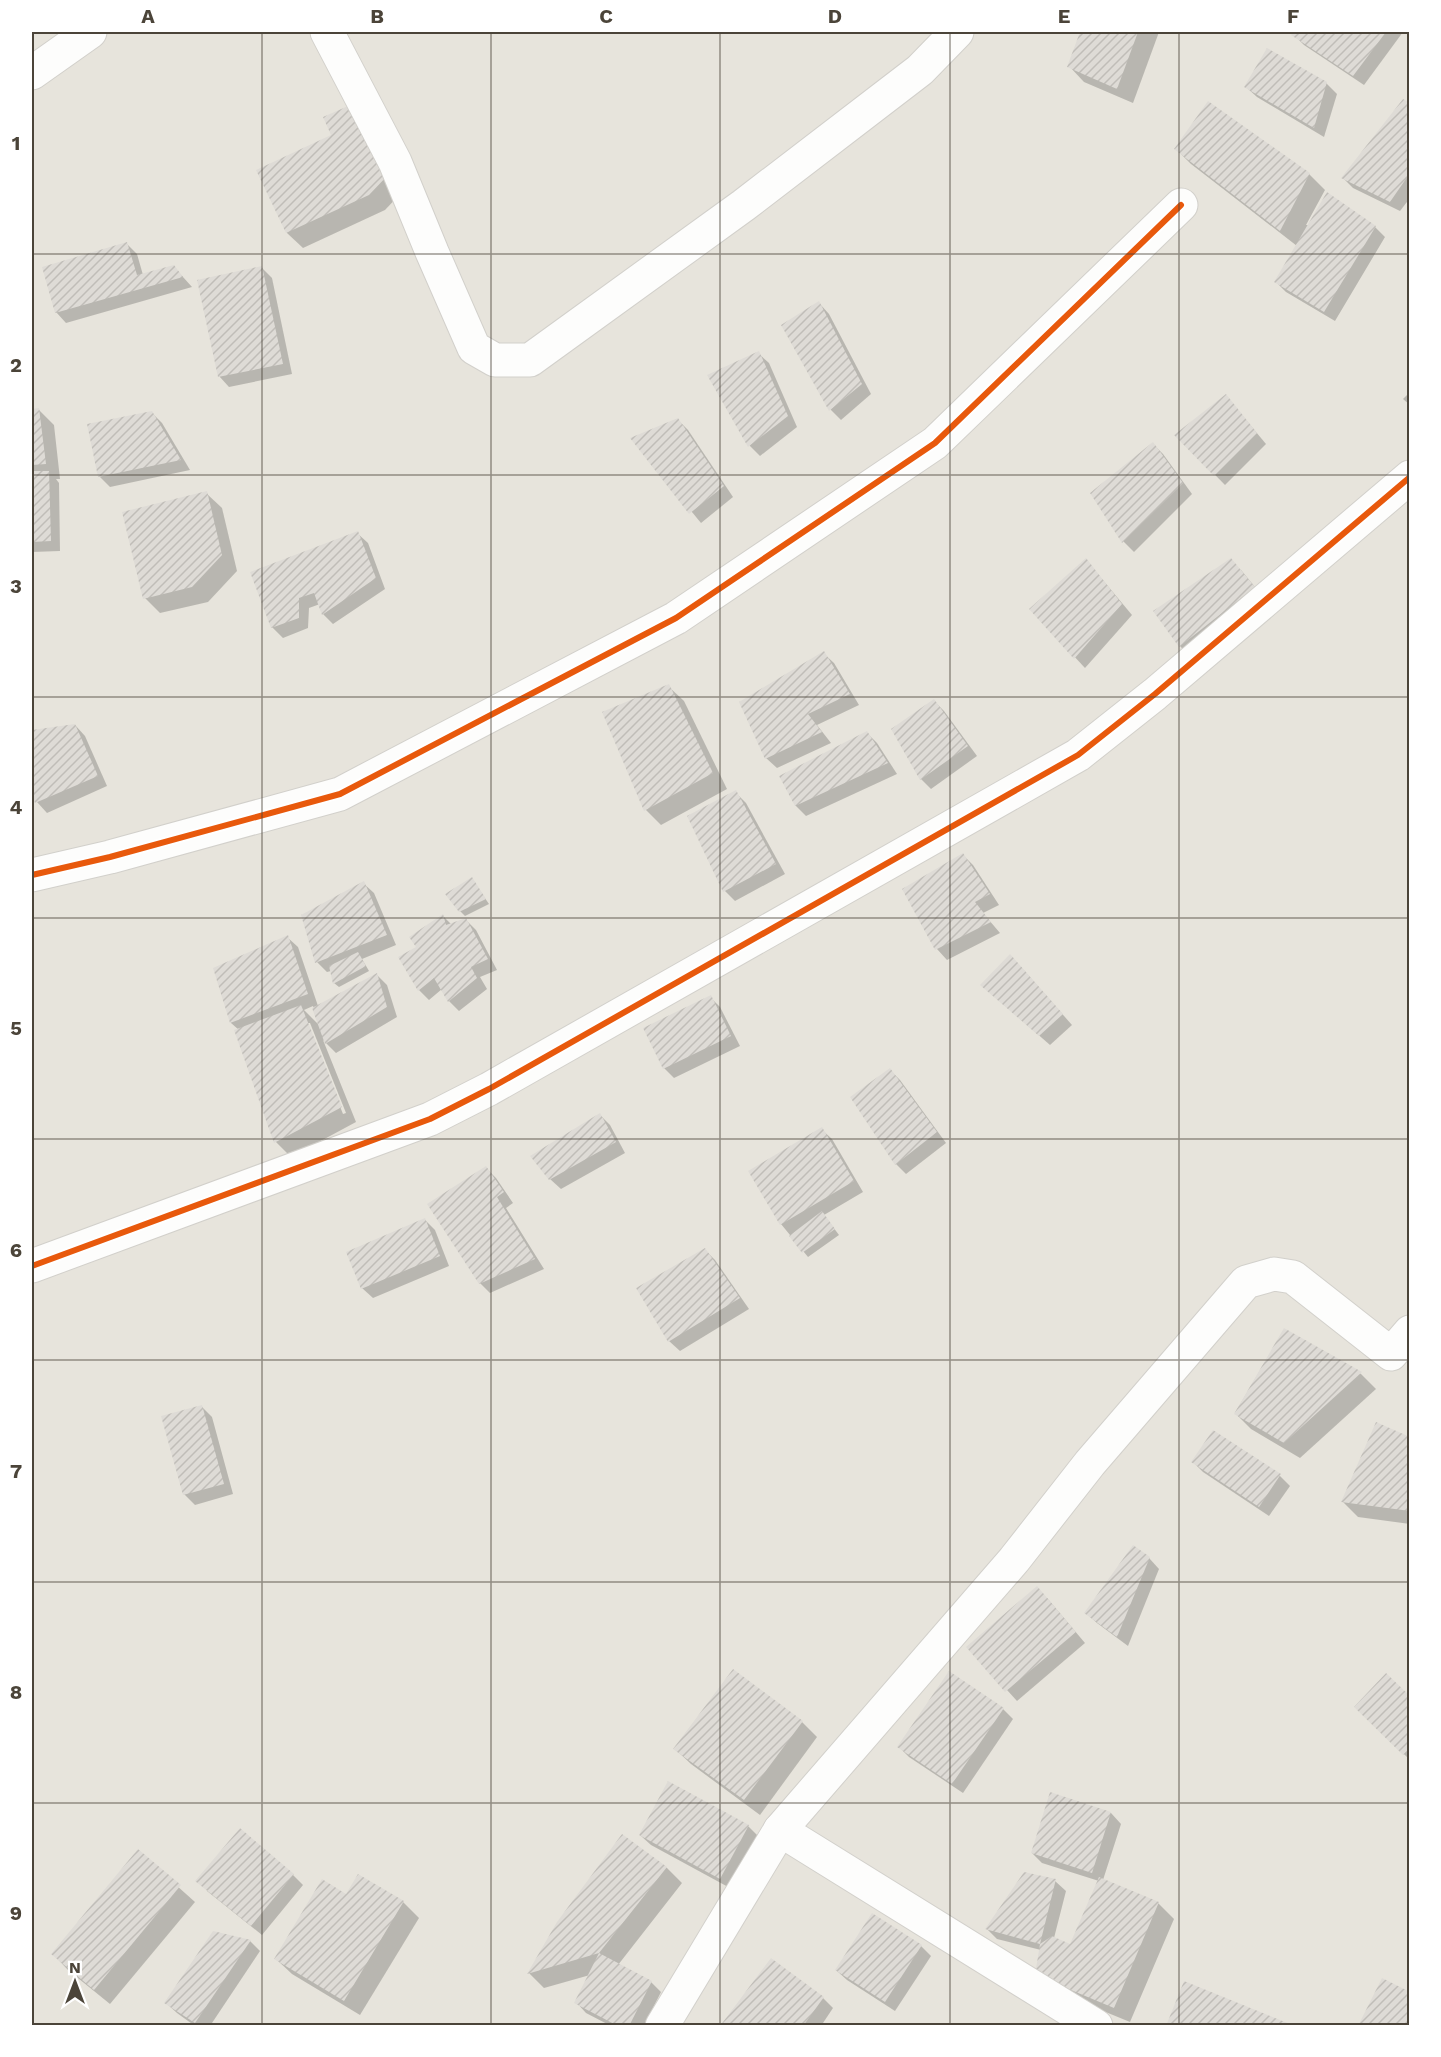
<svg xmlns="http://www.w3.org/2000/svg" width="1441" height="2057" font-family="'Work Sans',sans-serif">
<defs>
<pattern id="building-hatch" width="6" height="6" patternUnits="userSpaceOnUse" patternTransform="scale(1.5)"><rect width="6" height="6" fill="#dedbd6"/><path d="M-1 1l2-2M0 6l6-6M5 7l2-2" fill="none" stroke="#c0bdb8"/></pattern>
</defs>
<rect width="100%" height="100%" fill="#f4f2ee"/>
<polygon fill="#e7e4dc" points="32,32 1409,32 1409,2025 32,2026"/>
<g fill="#0003" fill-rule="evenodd">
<polygon points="1082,32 1159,32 1133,103 1084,82 1069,66"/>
<polygon points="1295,32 1403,32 1364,85 1304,45 1293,34"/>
<polygon points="1326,83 1337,94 1324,137 1257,97 1246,87"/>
<polygon points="1410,105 1410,198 1400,211 1353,188 1343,178"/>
<polygon points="333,136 403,191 385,210 303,248 287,233 258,171"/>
<polygon points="1176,149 1309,174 1325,190 1306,225 1375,227 1385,237 1335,321 1286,292 1276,282 1297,246 1191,164"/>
<polygon points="127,244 137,254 143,275 174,267 192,287 66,323 56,312"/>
<polygon points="262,268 272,278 292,374 229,387 219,376"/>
<polygon points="819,303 829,314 871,394 841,420 831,410 783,326"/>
<polygon points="758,353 769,363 797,427 760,456 750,446 709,376"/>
<polygon points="1410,392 1410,405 1403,399"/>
<polygon points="1226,396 1266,444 1225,485 1176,435"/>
<polygon points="32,410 39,410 54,425 60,479 56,479 59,483 60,551 32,552"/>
<polygon points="152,413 162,423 190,470 110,487 100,477"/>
<polygon points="677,419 688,430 733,497 701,523 632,439"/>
<polygon points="1153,444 1163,454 1192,494 1134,552 1124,542 1092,494"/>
<polygon points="206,493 222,508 237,571 208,602 160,613 145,598"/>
<polygon points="357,533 368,543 385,589 333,624 323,614 320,604 309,608 308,628 283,638 272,627"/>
<polygon points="1086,560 1132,615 1085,668 1031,610"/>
<polygon points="1241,570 1264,598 1190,657 1180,646 1155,612"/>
<polygon points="823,653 834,663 859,705 817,725 831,743 777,768 766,758"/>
<polygon points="668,686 684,701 727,789 661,825 646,810 604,713"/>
<polygon points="934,701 944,711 977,756 931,789 921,779"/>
<polygon points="75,725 85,736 107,786 47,813 37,802 32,791 32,731"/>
<polygon points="867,733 877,743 897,774 806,816 796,806 781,776"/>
<polygon points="735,792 746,803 785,874 735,901 725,891"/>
<polygon points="963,855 973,865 999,905 983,913 1000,933 947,960 937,949 904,890"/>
<polygon points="472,879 489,904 465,916 460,911"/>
<polygon points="363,883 374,893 396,945 362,959 369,971 339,987 334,983 331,971 327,972 317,962"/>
<polygon points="443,916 452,925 466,920 476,930 497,970 480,977 487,989 459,1011 449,1001 442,989 429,1000 419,990 419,947"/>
<path d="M 287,937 L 298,947 L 318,1006 L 377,975 L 387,985 L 397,1017 L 336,1053 L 323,1040 L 356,1122 L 291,1157 L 276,1142 L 239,1030 L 231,1023 L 214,969 ZM 313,1006 L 320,1026 L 304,1010 ZM 307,1023 L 310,1023 L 346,1113 L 343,1114 Z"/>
<polygon points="1020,966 1072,1025 1050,1045 993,995"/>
<polygon points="710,997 720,1007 740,1046 674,1078 664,1068"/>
<polygon points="890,1070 900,1080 946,1143 906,1174 896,1164"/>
<polygon points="600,1115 610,1125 625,1153 561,1189 550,1179"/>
<polygon points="821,1129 832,1139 863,1192 824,1215 839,1235 808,1257 781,1224"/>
<polygon points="486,1168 496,1178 513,1203 506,1208 544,1269 490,1293 480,1283"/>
<polygon points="425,1220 435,1230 449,1266 373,1298 362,1288"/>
<polygon points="705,1250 715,1260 749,1309 680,1351 669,1341"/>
<polygon points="1284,1330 1361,1374 1376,1389 1300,1458 1251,1429 1235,1413"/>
<polygon points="201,1406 212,1417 233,1494 195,1505 184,1494"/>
<polygon points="1213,1432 1280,1476 1290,1486 1269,1516 1203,1472 1193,1462"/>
<polygon points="1410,1438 1410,1524 1358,1517 1343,1502"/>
<polygon points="1149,1558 1159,1569 1128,1646 1097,1623 1086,1613"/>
<polygon points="1047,1598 1085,1643 1017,1701 968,1647"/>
<polygon points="1410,1699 1410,1760 1356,1707"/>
<polygon points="1003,1709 1013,1719 963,1793 909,1757 899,1747"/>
<polygon points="802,1722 817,1737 760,1815 691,1764 675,1749"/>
<polygon points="1051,1794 1111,1813 1121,1824 1103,1880 1158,1903 1174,1919 1130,2022 1052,1990 1041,1950 997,1939 987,1929 1055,1881 1066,1891 1054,1938 1071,1946 1099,1881 1042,1863 1032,1853"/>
<polygon points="748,1826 758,1836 730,1888 651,1845 640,1835"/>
<polygon points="622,1836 667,1868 682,1883 618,1965 651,1982 661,1992 644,2026 611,2026 586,2013 576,2002 590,1975 544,1988 529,1973 558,1923"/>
<polygon points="138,1851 195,1902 110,2004 68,1970 53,1954"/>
<polygon points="293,1875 303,1885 262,1935 207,1891"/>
<polygon points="346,1896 403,1902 419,1918 360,2015 292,1974 276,1959"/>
<polygon points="250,1941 260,1951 210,2026 195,2026 177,2013 166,2003"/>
<polygon points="921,1946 931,1956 895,2011 847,1980 836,1970"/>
<polygon points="823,1998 833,2008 821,2026 722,2026"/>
</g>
<g fill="url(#building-hatch)">
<polygon points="1080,32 1138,32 1117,89 1067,67"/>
<polygon points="1293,32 1386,32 1353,76 1291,35"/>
<polygon points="1267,48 1327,82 1314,128 1244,87"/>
<polygon points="1403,99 1410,103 1410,173 1390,202 1341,178"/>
<polygon points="1208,101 1310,173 1280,231 1174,149"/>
<polygon points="355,103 388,175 369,195 286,233 256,170 331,135 323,117"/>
<polygon points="1327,192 1376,226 1324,312 1274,282"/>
<polygon points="127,242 137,275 174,265 183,277 55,313 42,267"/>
<polygon points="262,266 283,364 218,377 197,280"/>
<polygon points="819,301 862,384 829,411 781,325"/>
<polygon points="759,351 788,416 748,447 707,375"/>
<polygon points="1226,394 1257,433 1214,476 1174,435"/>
<polygon points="39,408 46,464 32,465 32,409"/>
<polygon points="152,411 181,460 98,477 87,424"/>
<polygon points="678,418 724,486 689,514 630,438"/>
<polygon points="1153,442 1183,483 1122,543 1090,493"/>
<polygon points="32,471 49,471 51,541 32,542"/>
<polygon points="207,491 222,555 192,587 143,599 122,512"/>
<polygon points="358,531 376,578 322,615 314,593 299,598 299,618 271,628 250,572"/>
<polygon points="1086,558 1122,604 1074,659 1029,609"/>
<polygon points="1231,558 1255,587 1179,647 1153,611"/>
<polygon points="824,651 850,694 808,714 822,732 765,759 739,702"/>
<polygon points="669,684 713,773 644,811 602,712"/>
<polygon points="934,699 968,746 920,780 891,729"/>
<polygon points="75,724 98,776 35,803 32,795 32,730"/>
<polygon points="867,731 888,763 795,806 779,776"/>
<polygon points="736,790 776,864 723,892 687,816"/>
<polygon points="963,853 990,894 975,902 991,922 935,950 902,889"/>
<polygon points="472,877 486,899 459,912 445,894"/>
<polygon points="364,881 387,935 315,963 301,915"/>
<polygon points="443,914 446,925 466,918 488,959 471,967 477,978 448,1002 434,978 418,991 398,957 416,947 409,937"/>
<polygon points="288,935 308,994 230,1023 213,968"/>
<polygon points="358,952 366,966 333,984 329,966"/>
<polygon points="1010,954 1063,1014 1039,1036 980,985"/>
<polygon points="377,973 387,1007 325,1044 312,1008"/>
<polygon points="711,995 731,1036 663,1069 643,1028"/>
<polygon points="301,1005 342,1107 274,1143 234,1030"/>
<polygon points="890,1068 937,1132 895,1165 850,1097"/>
<polygon points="600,1113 616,1142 549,1180 530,1156"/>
<polygon points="822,1127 854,1181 780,1225 748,1171"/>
<polygon points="486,1166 504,1192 497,1197 535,1259 479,1284 427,1204"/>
<polygon points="822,1211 835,1229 802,1253 789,1236"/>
<polygon points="425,1218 440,1256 361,1289 346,1252"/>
<polygon points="705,1248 740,1298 668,1342 636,1288"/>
<polygon points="1284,1328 1362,1372 1284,1443 1234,1414"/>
<polygon points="202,1405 224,1484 183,1495 161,1416"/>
<polygon points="1376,1422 1410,1437 1410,1511 1341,1502"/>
<polygon points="1213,1430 1281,1474 1259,1507 1191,1462"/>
<polygon points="1133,1545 1150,1557 1117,1637 1084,1613"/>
<polygon points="1037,1586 1076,1632 1005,1692 966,1647"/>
<polygon points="733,1669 803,1721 744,1800 673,1749"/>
<polygon points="949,1671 1004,1708 952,1784 897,1747"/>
<polygon points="1386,1673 1410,1696 1410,1748 1403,1755 1354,1707"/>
<polygon points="668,1781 749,1825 720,1879 639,1835"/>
<polygon points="1050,1792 1111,1812 1092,1873 1031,1853"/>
<polygon points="240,1828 294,1874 251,1926 195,1881"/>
<polygon points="622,1834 667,1867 599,1953 527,1974 557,1922"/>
<polygon points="138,1849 181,1885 94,1990 51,1954"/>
<polygon points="1024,1872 1056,1879 1040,1944 985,1929"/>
<polygon points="358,1874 404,1901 344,2001 274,1959 322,1879 346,1894"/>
<polygon points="1099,1877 1159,1902 1114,2008 1035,1975 1040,1944 1052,1936 1070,1944"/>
<polygon points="872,1913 922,1945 885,2002 835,1970"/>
<polygon points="213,1931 251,1940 195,2023 164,2003"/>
<polygon points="599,1953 652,1981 629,2026 618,2026 574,2003"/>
<polygon points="771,1958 824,1997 803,2026 720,2026"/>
<polygon points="1382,1978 1410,1992 1410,2026 1358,2026"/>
<polygon points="1184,1981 1290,2024 1289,2026 1166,2026"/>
</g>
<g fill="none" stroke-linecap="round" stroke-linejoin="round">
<g stroke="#d2d0cb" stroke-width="35">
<g id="minor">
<polyline points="327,32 395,162 432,252 474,348 495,360 530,360 744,205 920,70 957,32"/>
<polyline points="32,875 110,857 340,794 676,618 935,443 1181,205"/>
<polyline points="32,1266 430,1119 489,1089 1078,755 1155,694 1410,477"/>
<polyline points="780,1830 1096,2026"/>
<polyline points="662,2026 780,1830 1014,1560 1090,1463 1246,1282 1274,1274 1293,1277 1391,1354 1410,1332"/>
</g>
</g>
<g stroke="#d2d0cb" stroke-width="35">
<polyline id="tertiary" points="32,73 90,32"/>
</g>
<use href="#minor" stroke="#fdfdfc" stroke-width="33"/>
<use href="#tertiary" stroke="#fdfdfc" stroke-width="33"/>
<g stroke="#fff" stroke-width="10">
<g id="cycleway">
<polyline points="32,875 110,857 340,794 676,618 935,443 1181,205"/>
<polyline points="32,1266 430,1119 489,1089 1078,755 1155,694 1410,477"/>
</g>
</g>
<use href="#cycleway" stroke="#e8590c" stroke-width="6"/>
</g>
<path fill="none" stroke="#4b4439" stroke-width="1.5" stroke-opacity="0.55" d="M 262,32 L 262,2026M 491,32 L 491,2026M 720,32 L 720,2026M 950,32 L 950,2026M 1179,32 L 1179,2026M 32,254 L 1410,254M 32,475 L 1410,475M 32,697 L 1410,697M 32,918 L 1410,918M 32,1139 L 1410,1139M 32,1360 L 1410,1360M 32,1582 L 1410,1582M 32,1803 L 1410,1803"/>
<rect width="1441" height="2057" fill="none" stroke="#ffffff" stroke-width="66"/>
<g transform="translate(75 1982)" stroke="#ffffff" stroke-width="4.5" paint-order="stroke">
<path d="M0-4.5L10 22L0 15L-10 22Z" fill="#4b4439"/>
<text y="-9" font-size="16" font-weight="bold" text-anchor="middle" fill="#4b4439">N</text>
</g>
<rect x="33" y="33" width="1375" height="1991" fill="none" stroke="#4b4439" stroke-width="2"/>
<g font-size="20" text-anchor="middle" font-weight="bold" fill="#4b4439">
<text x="148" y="23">A</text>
<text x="377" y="23">B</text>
<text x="606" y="23">C</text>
<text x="835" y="23">D</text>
<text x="1064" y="23">E</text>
<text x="1293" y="23">F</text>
<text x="16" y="150">1</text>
<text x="16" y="372">2</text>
<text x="16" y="593">3</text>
<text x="16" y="814">4</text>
<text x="16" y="1035">5</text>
<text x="16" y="1257">6</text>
<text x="16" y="1478">7</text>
<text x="16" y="1699">8</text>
<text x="16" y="1920">9</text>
</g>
</svg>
